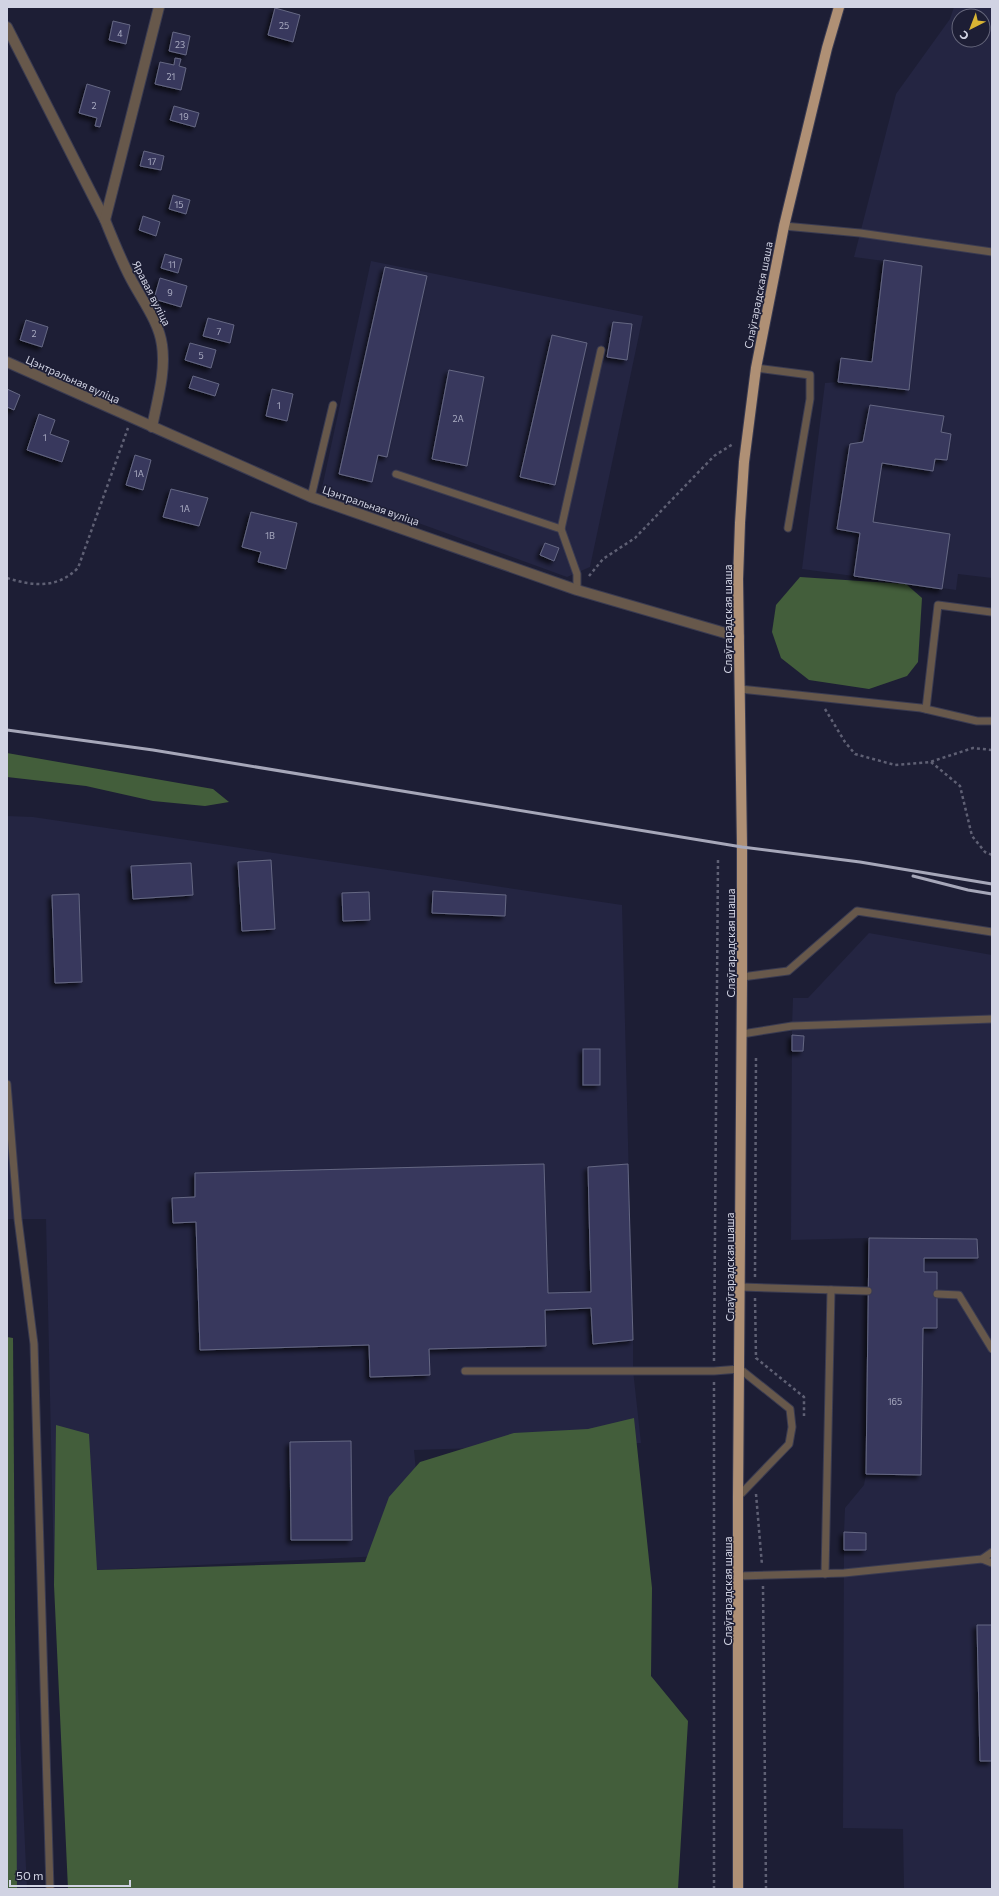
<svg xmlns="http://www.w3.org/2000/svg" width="999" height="1896" font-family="Commissioner,sans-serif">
<defs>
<filter id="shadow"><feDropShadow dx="-3.5" dy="3.5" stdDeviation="2" flood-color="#0009"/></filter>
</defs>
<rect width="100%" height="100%" fill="#1d1e35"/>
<g fill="#242542" fill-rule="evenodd">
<path d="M 954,7 L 992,7 L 992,578 L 958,574 L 956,590 L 802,569 L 825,383 L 838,382 L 841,358 L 872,362 L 884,261 L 854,257 L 896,94 L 950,19 ZM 959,16 L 983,16 L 983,40 L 959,40 Z"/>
<polygon points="371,261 643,316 590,567 567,577 322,488"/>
<polygon points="7,816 33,817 622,905 633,1340 633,1370 641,1443 414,1450 424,1554 54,1572 46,1219 7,1219"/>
<polygon points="869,933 992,955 992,1889 904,1889 903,1829 843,1828 844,1532 845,1508 864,1485 866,1474 869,1238 791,1240 792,1026 793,998 808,998"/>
<polygon points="7,1449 27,1889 7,1889"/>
</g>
<g fill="#435e3b">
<polygon points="800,577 906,584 922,598 918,662 907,676 869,689 809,680 781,658 772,632 776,605"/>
<polygon points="7,753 213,789 229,802 205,806 153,801 86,786 7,777"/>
<polygon points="7,1337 13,1338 17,1889 7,1889"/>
<polygon points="634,1418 652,1588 651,1676 688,1721 678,1889 68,1889 54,1585 56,1425 89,1434 97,1570 365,1562 389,1497 420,1462 514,1433 588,1429"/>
</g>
<g fill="#37395d" stroke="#656783" filter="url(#shadow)">
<polygon points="275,8 300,15 293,42 268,35"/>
<polygon points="113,21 130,25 126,44 109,40"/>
<polygon points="173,32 190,36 186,55 169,51"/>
<polygon points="175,58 181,59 179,66 186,68 181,90 155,84 160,62 174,65"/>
<polygon points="87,84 110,91 100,127 95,126 97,118 79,113"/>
<polygon points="174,106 199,113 195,127 170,120"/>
<polygon points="144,151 164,156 161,170 140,166"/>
<polygon points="173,195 190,200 186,214 169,209"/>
<polygon points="143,216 160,222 156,236 139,230"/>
<polygon points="165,254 182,259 178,273 161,268"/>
<polygon points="884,260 922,266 909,390 838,382 841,358 872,362"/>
<polygon points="385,267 427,276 387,457 378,455 372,482 339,474"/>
<polygon points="160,278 187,286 181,307 154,299"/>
<polygon points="208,318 234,325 230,343 203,336"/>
<polygon points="26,320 48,327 42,347 20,340"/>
<polygon points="613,322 632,324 627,360 607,357"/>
<polygon points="552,335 587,343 555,485 520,477"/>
<polygon points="190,343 216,350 211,368 185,360"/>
<polygon points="449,370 484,377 467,466 432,459"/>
<polygon points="193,376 219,384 215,396 189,388"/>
<polygon points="7,389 20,395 14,410 7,407"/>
<polygon points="272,389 293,394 287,421 266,416"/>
<polygon points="870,405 944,416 941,432 951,434 947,460 935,459 933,471 882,463 873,522 950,534 942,589 854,576 860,533 837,529 850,444 863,442"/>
<polygon points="39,414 55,420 50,434 69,441 62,462 27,450"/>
<polygon points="135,455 151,460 143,490 126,485"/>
<polygon points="171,489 208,498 199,526 163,517"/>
<polygon points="251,512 297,523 286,569 258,562 261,552 242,547"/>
<polygon points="545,543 559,548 554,561 540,555"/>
<polygon points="271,860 275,929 242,931 238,862"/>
<polygon points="191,863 193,895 133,899 131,866"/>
<polygon points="433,891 506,895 505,916 432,913"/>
<polygon points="369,892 370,920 343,921 342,893"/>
<polygon points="79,894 82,982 55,983 52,895"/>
<polygon points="792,1035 804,1036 803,1051 792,1051"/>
<rect x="583" y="1049" width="17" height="36"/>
<polygon points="544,1164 548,1293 591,1292 588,1167 628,1164 633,1340 593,1344 591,1308 545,1310 546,1346 429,1349 430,1375 370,1377 369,1345 200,1350 196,1222 173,1223 172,1198 195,1197 195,1173"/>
<polygon points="869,1238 977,1239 978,1258 924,1258 924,1272 937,1272 937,1328 923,1328 921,1475 866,1474"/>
<polygon points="351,1441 352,1540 291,1540 290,1442"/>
<polygon points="844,1532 866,1533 866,1550 844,1550"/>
<polygon points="977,1625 992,1625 992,1761 980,1761"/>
</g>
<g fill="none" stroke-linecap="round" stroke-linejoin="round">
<g stroke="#3a3b51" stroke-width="9">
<g id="service">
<polyline points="784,226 860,233 992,252"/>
<polyline points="756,368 810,375 810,399 788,528"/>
<polyline points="396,474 561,529 577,574 577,590"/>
<polyline points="311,497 333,405"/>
<polyline points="561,529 601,350"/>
<polyline points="740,689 921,708 977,721 992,721"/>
<polyline points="926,709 938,605 991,612"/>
<polyline points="742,977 788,971 857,911 992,932"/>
<polyline points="742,1034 792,1026 992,1019"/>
<polyline points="7,1084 18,1219 34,1344 50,1889"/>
<polyline points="741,1287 868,1291"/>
<polyline points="937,1294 959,1295 992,1349"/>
<polyline points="465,1371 714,1371 740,1369 790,1409 792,1427 789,1444 738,1497"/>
<polyline points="982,1559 992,1563"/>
<polyline points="825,1574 831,1290"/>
<polyline points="739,1576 844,1573 982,1559 992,1552"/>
</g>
</g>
<g stroke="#3a3b51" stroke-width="12">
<g id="minor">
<path d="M 7,27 L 105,220 C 113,240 121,260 131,279 C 142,300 159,322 162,345 C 166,372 157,401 152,427"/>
<polyline points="105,220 159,7"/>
<polyline points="7,362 311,497 577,590 739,637"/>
</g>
</g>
<g stroke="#3a3b51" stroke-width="12">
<polyline id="primary" points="738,1889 738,1497 742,977 742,847 738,579 740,523 744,462 756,368 784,226 827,48 839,7"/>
</g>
<g stroke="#5f6074" stroke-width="2.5" stroke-dasharray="3 3" stroke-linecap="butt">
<polyline points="589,576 603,559 635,538 714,456 733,444"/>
<path d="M 7,578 C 33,586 57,589 78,568 L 128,428"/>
<polyline points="825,709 845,742 855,754 895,765 930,762 973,748 992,750"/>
<polyline points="931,762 960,786 972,836 985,852 992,855"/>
<polyline points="755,1277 756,1056"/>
<polyline points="755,1298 756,1358 804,1397 804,1416"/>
<polyline points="714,1361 718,860"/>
<polyline points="756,1494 762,1565"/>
<polyline points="763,1586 766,1889"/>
<polyline points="714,1889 714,1382"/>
</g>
<use href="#service" stroke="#67584b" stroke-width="7"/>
<use href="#minor" stroke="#67584b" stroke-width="10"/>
<use href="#primary" stroke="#af9075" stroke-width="10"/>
<g stroke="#a6a7b9" stroke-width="3">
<polyline points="7,730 153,750 742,847 860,862 992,884"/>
<polyline points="913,876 968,890 992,894"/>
</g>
</g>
<g text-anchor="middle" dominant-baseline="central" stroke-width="3" stroke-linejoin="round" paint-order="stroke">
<g font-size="9" fill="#aaacc2">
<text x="284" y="25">25</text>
<text x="120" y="33">4</text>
<text x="180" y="44">23</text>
<text x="171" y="76">21</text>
<text x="94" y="105">2</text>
<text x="184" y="116">19</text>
<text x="152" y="161">17</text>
<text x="179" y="204">15</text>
<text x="172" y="264">11</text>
<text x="170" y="292">9</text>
<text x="219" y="331">7</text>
<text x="34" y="333">2</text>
<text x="201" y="355">5</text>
<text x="279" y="405">1</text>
<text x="458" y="418">2А</text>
<text x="45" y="437">1</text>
<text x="139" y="473">1А</text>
<text x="185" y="508">1А</text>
<text x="270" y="535">1В</text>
<text x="895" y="1401">165</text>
</g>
<g font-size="11" fill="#d1d3e3" stroke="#1d1e35">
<text transform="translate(152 293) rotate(63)">Яравая вуліца</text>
<text transform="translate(758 295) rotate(-79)">Слаўгарадская шаша</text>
<text transform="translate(73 379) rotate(24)">Цэнтральная вуліца</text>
<text transform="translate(371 505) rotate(19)">Цэнтральная вуліца</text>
<text transform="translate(727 619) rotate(-90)">Слаўгарадская шаша</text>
<text transform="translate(730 943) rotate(-90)">Слаўгарадская шаша</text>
<text transform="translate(729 1267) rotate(-90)">Слаўгарадская шаша</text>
<text transform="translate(727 1591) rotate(-90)">Слаўгарадская шаша</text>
</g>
</g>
<rect width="999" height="1896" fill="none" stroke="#d1d3e3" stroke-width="16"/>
<g transform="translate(971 28) rotate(222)"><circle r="19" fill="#1d1e35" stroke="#65667b"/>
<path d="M0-3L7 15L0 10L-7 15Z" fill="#d8b434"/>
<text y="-6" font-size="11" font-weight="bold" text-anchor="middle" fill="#d1d3e3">С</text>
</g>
<path d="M10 1880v6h120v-6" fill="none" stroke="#d1d3e3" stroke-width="2"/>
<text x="16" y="1880" font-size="12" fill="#d1d3e3" stroke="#1d1e35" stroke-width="3" paint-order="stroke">50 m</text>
</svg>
